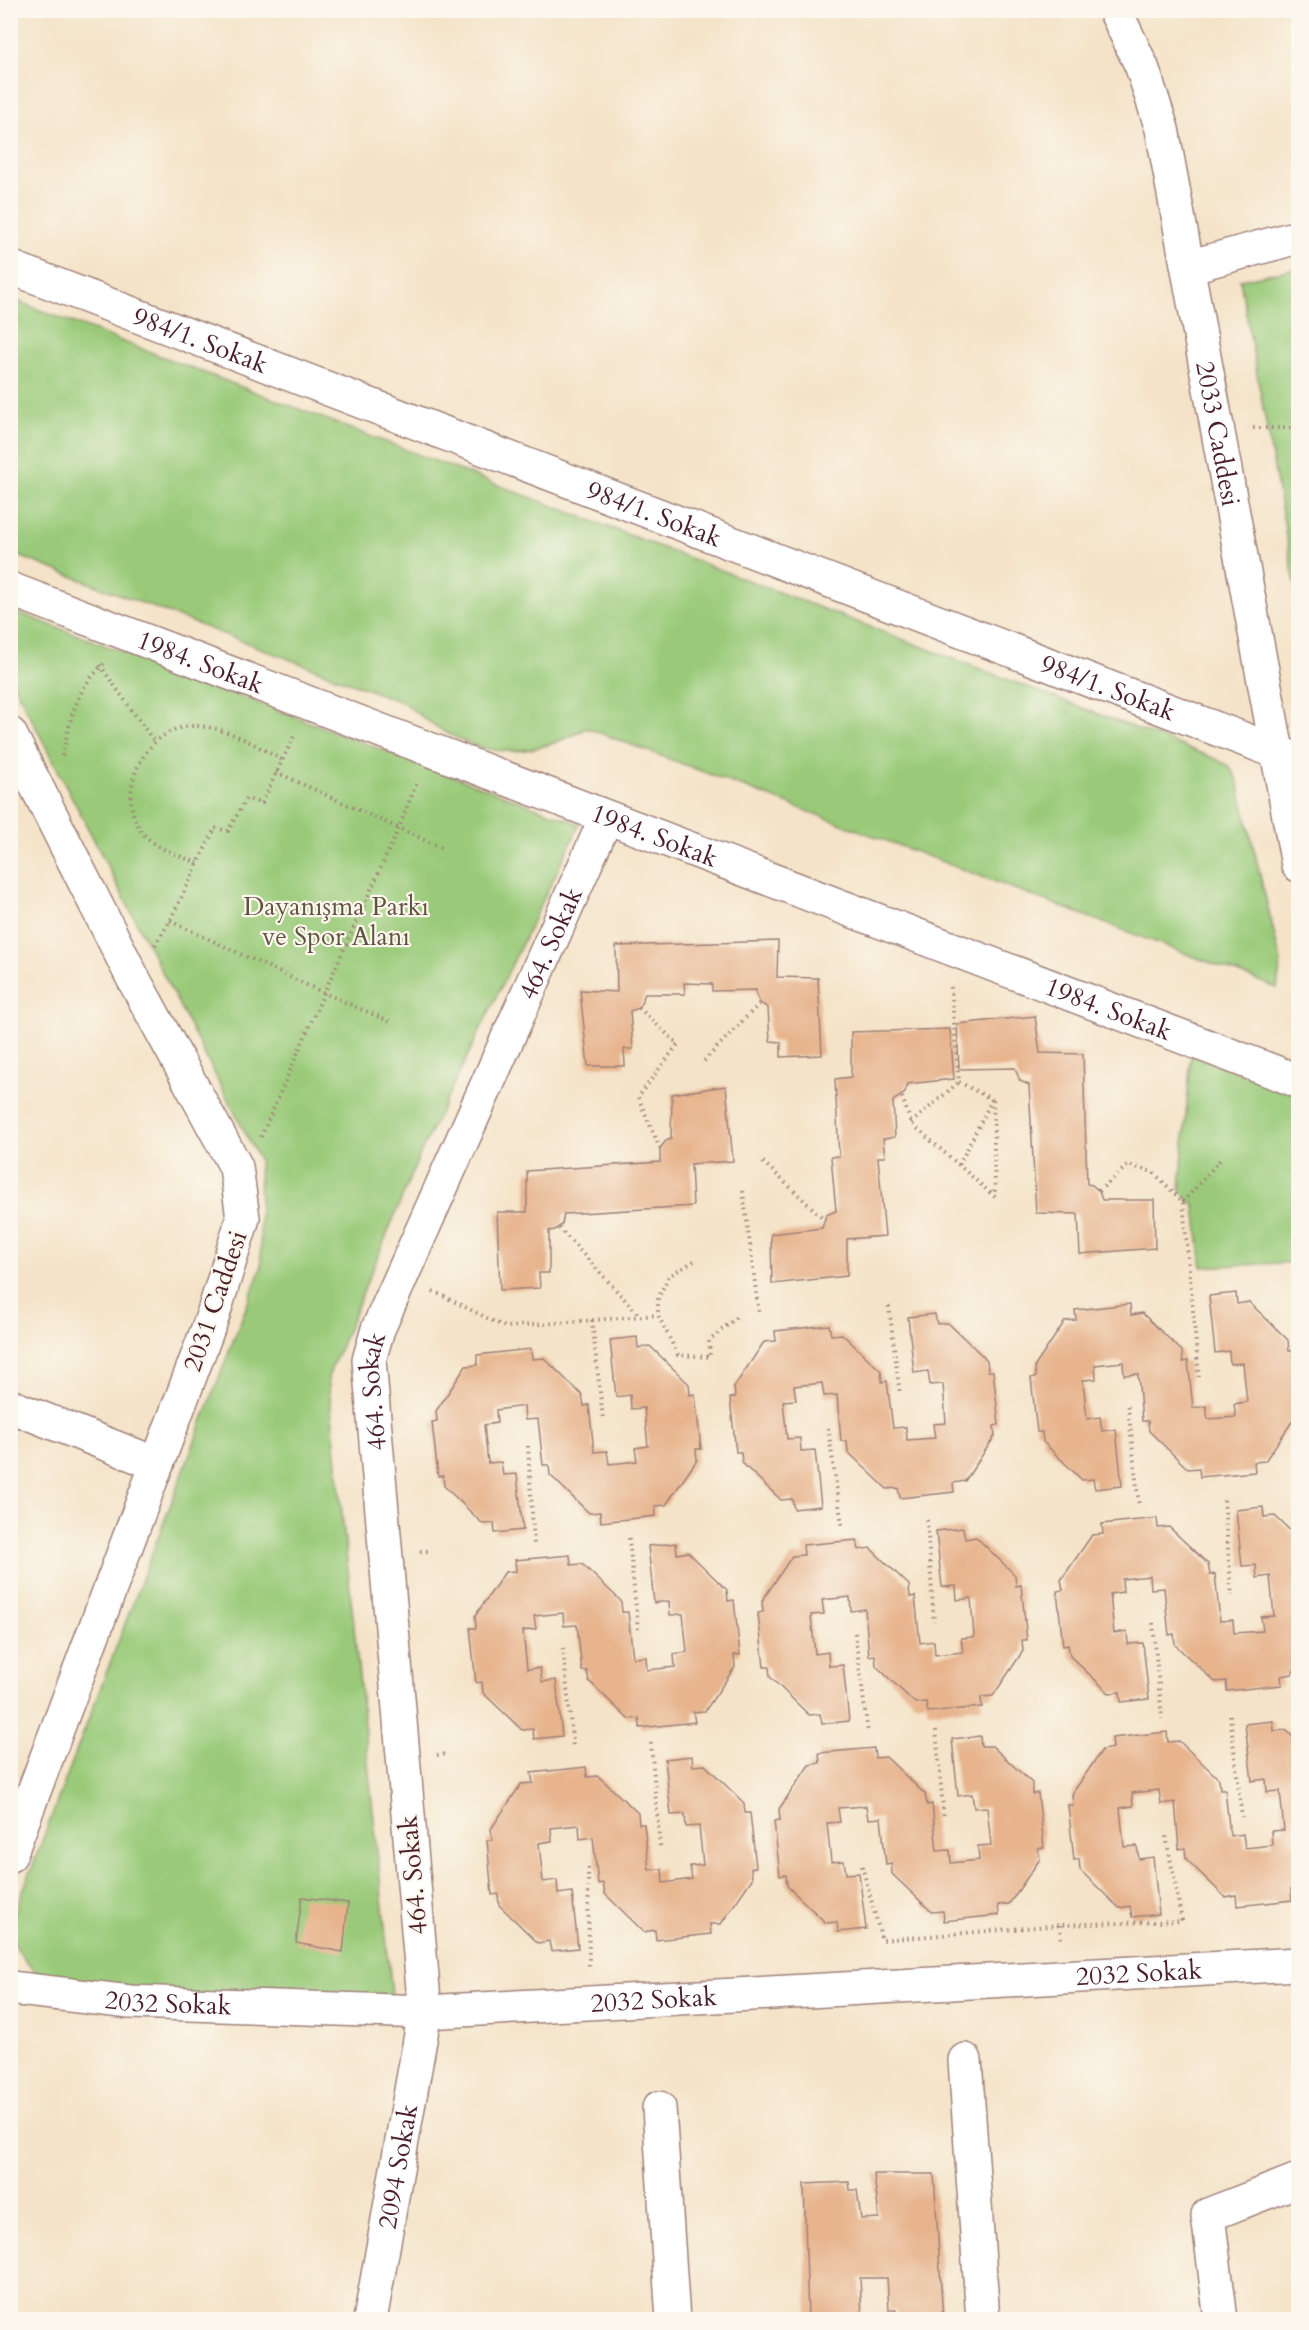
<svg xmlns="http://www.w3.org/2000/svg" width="1309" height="2330" font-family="Cardo,serif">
<rect width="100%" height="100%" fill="#fbf7ec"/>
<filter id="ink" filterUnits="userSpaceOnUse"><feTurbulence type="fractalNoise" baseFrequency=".0167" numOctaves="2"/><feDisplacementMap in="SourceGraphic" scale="12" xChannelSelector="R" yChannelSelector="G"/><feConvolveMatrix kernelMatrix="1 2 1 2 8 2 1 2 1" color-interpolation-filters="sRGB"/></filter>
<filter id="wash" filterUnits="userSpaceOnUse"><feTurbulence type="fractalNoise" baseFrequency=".008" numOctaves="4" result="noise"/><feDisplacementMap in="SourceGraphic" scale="24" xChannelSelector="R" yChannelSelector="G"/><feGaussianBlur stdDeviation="1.35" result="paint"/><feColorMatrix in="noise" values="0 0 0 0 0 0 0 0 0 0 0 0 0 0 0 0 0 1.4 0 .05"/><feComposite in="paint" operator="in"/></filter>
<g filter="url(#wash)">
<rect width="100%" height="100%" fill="#f4e3c8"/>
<g fill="#9aca79" stroke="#727452" stroke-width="1.5">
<polygon points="1298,268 1298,601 1240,280"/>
<path d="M 11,299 L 1216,759 L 1229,766 L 1237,779 L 1281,962 L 1277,988 L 587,728 C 513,768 467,754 404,703 L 11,553 Z"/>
<path d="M 11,610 L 580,824 L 421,1152 L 328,1377 L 392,1995 L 202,1996 L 40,1976 C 24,1961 12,1947 10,1925 L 261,1268 L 259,1160 L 11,679 Z"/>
<polygon points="1191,1054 1294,1094 1298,1132 1298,1262 1202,1267 1195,1206 1180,1190"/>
</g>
<g id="blocks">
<g fill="#e7b48d">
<polygon points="778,941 777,977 818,978 822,1055 781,1057 781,1042 770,1041 768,1008 760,1003 756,995 756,990 712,991 712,984 684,983 685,994 645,994 639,1008 630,1011 633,1049 624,1049 625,1066 588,1066 580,990 617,992 616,946"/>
<polygon points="1035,1016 1040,1053 1083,1054 1087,1184 1092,1185 1099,1191 1102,1200 1154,1200 1155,1248 1080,1254 1078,1214 1036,1213 1029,1085 1020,1081 1015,1068 959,1069 957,1024"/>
<polygon points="950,1029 954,1079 907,1084 905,1093 893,1101 895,1137 883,1139 885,1157 878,1157 885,1236 847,1239 847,1276 772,1284 771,1234 822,1228 826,1215 836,1211 831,1157 839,1156 835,1079 851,1077 851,1032"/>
<polygon points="726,1086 733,1161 691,1164 693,1206 564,1214 562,1224 555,1230 549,1231 549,1273 539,1273 540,1288 500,1290 497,1212 527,1212 527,1171 660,1162 660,1148 666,1141 671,1139 672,1094"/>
<polygon points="1236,1293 1237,1304 1249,1302 1288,1340 1289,1351 1294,1350 1297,1377 1298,1405 1295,1405 1296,1416 1265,1461 1254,1462 1255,1472 1200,1477 1199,1468 1188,1469 1149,1431 1148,1421 1142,1421 1138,1374 1124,1375 1123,1362 1095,1365 1096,1379 1083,1380 1087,1419 1100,1417 1102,1431 1116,1429 1122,1486 1095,1489 1093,1479 1082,1480 1043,1442 1042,1432 1037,1432 1031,1378 1036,1377 1035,1366 1065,1321 1076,1320 1075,1310 1130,1304 1131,1315 1142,1313 1182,1351 1183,1362 1188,1361 1193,1408 1206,1406 1208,1419 1236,1417 1234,1404 1247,1402 1243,1363 1230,1364 1229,1351 1215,1353 1209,1296"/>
<polygon points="935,1314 937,1324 948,1323 987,1360 988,1371 993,1371 999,1425 994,1426 995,1436 965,1481 953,1483 954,1492 900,1498 898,1488 887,1489 848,1452 847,1441 841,1441 837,1395 824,1396 822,1383 794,1386 796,1400 783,1401 787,1439 800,1438 801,1451 815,1450 821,1506 794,1509 792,1499 781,1500 742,1463 741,1452 736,1452 730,1398 735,1397 734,1387 764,1342 776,1341 775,1331 829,1325 831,1335 842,1334 881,1371 882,1382 887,1381 893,1428 906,1427 907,1440 935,1438 933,1424 946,1423 943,1384 930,1385 928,1371 914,1373 908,1317"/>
<polygon points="637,1337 638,1348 650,1346 689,1384 690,1395 695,1394 701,1449 696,1449 697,1460 666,1505 655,1506 656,1516 601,1522 600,1512 589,1513 550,1475 549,1465 543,1465 538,1419 525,1420 524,1406 496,1410 497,1423 484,1425 488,1463 501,1462 503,1475 517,1474 523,1530 495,1533 494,1523 483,1524 444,1486 443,1476 438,1476 432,1422 437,1421 436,1411 466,1366 477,1365 477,1355 531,1349 532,1359 544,1358 582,1395 584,1406 589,1405 594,1452 607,1451 609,1464 637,1461 635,1448 648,1446 644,1408 631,1409 630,1395 616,1397 610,1340"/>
<polygon points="1263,1507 1264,1517 1275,1516 1298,1538 1298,1665 1292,1674 1281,1676 1282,1685 1227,1691 1226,1681 1215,1682 1175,1645 1174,1634 1169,1635 1164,1588 1151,1589 1150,1576 1122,1579 1123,1592 1110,1594 1114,1633 1127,1631 1128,1644 1143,1643 1149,1699 1121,1702 1120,1692 1109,1693 1070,1656 1068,1645 1063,1646 1057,1591 1063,1590 1061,1580 1092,1535 1103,1534 1102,1524 1157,1518 1158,1528 1169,1527 1208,1564 1210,1575 1215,1574 1220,1621 1233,1620 1234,1633 1263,1631 1261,1617 1274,1616 1270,1576 1257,1578 1256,1565 1242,1566 1236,1510"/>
<polygon points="963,1528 965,1539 976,1537 1015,1575 1016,1586 1021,1585 1027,1640 1022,1640 1023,1651 993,1696 981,1697 982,1707 928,1712 926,1702 915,1703 876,1666 875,1655 869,1656 865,1609 851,1611 850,1597 822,1600 824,1614 811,1615 815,1654 828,1652 829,1666 843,1665 849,1721 822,1724 820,1714 809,1715 770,1677 769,1667 764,1667 758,1613 763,1612 762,1601 792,1556 804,1555 803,1545 857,1540 859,1550 870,1548 909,1585 910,1597 915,1596 920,1643 934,1641 935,1655 963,1652 961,1638 974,1637 971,1598 957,1600 956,1586 942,1587 936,1531"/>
<polygon points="676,1543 677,1554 688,1552 727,1590 728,1601 734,1600 737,1627 740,1655 734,1655 735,1667 705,1711 693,1712 695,1722 640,1728 639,1718 628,1719 589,1681 587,1671 582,1671 577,1625 564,1626 563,1613 534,1616 536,1629 523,1631 527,1669 540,1668 542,1682 556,1680 562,1736 534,1739 533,1729 522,1730 483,1693 482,1682 476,1683 470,1628 476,1628 475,1616 505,1572 516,1571 515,1560 570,1555 571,1565 582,1564 621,1601 622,1612 628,1612 633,1658 646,1657 647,1670 675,1667 674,1654 687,1652 683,1614 670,1615 669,1601 654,1603 648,1546"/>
<polygon points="1273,1721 1274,1731 1286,1730 1298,1742 1298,1889 1291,1889 1292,1900 1237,1906 1236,1895 1225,1897 1186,1859 1185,1848 1179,1849 1175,1802 1161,1804 1159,1790 1132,1793 1133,1806 1120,1808 1124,1847 1137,1846 1139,1859 1153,1857 1159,1914 1132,1917 1130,1906 1119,1908 1080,1870 1079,1859 1074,1860 1068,1805 1073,1805 1072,1794 1102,1750 1113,1748 1112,1738 1167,1732 1168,1742 1179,1741 1219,1779 1220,1789 1225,1789 1230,1836 1243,1834 1245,1848 1272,1845 1271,1831 1284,1830 1280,1791 1267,1792 1266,1779 1252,1781 1245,1724"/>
<polygon points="980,1736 981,1746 992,1746 1032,1783 1032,1794 1038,1793 1041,1820 1044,1848 1038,1848 1040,1859 1009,1904 998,1905 999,1915 944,1921 943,1911 932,1912 892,1874 891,1863 886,1864 881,1818 868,1819 866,1806 838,1808 840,1822 827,1823 831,1862 844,1861 846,1874 859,1873 866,1929 838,1932 837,1922 826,1923 787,1886 786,1875 780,1876 774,1821 780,1820 779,1809 809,1765 820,1763 819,1753 874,1748 875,1758 886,1757 925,1794 927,1805 932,1804 937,1851 950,1850 951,1863 979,1860 978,1846 991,1845 987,1807 974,1808 972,1794 958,1796 952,1739"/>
<polygon points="692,1756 693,1766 705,1765 744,1803 745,1813 750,1813 756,1867 751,1868 752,1879 721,1924 710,1924 711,1934 656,1940 655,1930 644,1932 605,1894 603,1883 598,1884 593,1837 580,1839 579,1825 551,1828 552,1841 539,1843 543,1882 557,1880 558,1894 572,1892 578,1948 551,1951 549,1941 538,1943 499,1905 498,1894 492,1895 487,1840 492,1840 491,1829 521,1784 533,1783 531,1773 586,1767 587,1777 598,1776 638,1813 639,1824 644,1824 649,1870 662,1869 663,1883 692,1879 690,1866 703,1865 699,1826 686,1827 685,1814 671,1815 665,1759"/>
<polygon points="302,1897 348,1903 343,1952 296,1943"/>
<polygon points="874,2174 934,2174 943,2319 897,2319 896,2310 889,2310 887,2278 860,2278 862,2317 857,2319 808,2319 804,2184 849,2182 850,2190 857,2190 861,2219 879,2218"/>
</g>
</g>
</g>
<g filter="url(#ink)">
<use href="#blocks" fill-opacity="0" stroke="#9f817a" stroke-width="1.5"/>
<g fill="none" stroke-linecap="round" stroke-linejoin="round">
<g stroke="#9f817a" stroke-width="36">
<g id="minor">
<path id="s1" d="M 10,267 L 1298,760"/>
<path id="s2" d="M 10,589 L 1298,1081"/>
<polyline points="10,1406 157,1464"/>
<path id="s3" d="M 10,1988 L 130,2002 L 425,2012 L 1298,1964"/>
<polyline points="965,2060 983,2320"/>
<polyline points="659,2108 673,2320"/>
<path id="s4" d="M 370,2320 L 425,2012 L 369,1360 L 378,1329 L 606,818"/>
<polyline points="1221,2320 1208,2215 1298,2180"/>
</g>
</g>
<g stroke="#9f817a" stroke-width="36">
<g id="tertiary">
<path id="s5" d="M 1115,10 L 1142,67 L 1162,129 L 1298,865"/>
<polyline points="1188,267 1298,237"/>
<polyline points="10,734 133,978 236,1167 243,1218 213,1315 10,1855"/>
</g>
</g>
<g stroke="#9f817a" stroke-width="4" stroke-dasharray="1.5 4.5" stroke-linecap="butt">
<polyline points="1253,428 1297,428"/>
<polyline points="1297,428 1298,387"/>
<polyline points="100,665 155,743"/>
<path d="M 62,756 C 71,719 74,691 104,664"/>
<polyline points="276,772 444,849"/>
<path d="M 198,863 C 180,856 155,849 142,832 C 113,794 145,726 194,726 C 226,726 255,745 282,760"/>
<polyline points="170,921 324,993 393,1023"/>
<polyline points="155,945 170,921 215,828 228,831 246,799 262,803 295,734"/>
<polyline points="951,987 959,1082"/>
<polyline points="639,1008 678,1044 638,1097 660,1148"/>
<polyline points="704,1061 760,1003"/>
<polyline points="959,1082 993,1100"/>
<polyline points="902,1097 911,1123 995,1197"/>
<polyline points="993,1100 995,1196"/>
<polyline points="911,1123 959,1082"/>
<polyline points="261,1137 324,993 398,830 417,782"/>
<polyline points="763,1162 824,1219"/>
<polyline points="959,1165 992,1100"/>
<polyline points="743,1191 759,1314"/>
<polyline points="1099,1191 1128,1165 1153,1172 1183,1202 1199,1377"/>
<polyline points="1183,1202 1221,1159"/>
<polyline points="559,1228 640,1316"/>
<polyline points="694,1261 669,1276 658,1298 658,1315 678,1355 710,1357 709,1341 738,1316"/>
<polyline points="433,1291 505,1327 658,1315"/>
<polyline points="889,1306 900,1395"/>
<polyline points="592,1320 603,1419"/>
<polyline points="1128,1406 1139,1506"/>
<polyline points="828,1428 842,1525"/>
<polyline points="528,1446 534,1544"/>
<polyline points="1224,1500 1232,1596"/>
<polyline points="927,1520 934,1622"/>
<polyline points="629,1538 638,1630"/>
<polyline points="420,1551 431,1551"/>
<polyline points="1153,1623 1162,1719"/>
<polyline points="855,1633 868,1733"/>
<polyline points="563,1648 573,1747"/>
<polyline points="1230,1715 1242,1817"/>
<polyline points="936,1730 944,1819"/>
<polyline points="651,1743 660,1847"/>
<polyline points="437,1755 449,1754"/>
<polyline points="862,1866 882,1940 1060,1925 1182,1921 1166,1836"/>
<polyline points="588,1868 589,1969"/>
<polyline points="1060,1925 1061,1942"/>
</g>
<use href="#minor" stroke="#fff" stroke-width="33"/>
<use href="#tertiary" stroke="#fff" stroke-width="33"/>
</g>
</g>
<g text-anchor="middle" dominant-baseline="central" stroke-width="4.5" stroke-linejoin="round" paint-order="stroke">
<g font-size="26" fill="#4a1f2b" stroke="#fbf7ec">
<text stroke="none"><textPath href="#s1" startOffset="204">984/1. Sokak</textPath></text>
<text stroke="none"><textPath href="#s5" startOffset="438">2033 Caddesi</textPath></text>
<text stroke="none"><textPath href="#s1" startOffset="690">984/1. Sokak</textPath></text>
<text stroke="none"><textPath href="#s2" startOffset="204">1984. Sokak</textPath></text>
<text stroke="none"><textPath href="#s1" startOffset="1176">984/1. Sokak</textPath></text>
<text stroke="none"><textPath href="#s2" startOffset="690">1984. Sokak</textPath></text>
<text stroke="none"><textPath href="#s4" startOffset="1422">464. Sokak</textPath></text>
<text stroke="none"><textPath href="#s2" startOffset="1176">1984. Sokak</textPath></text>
<text transform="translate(215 1301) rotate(-71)">2031 Caddesi</text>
<text stroke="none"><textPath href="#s4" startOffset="936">464. Sokak</textPath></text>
<text transform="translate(413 1875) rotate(-95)">464. Sokak</text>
<text stroke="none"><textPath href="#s3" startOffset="1131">2032 Sokak</textPath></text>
<text stroke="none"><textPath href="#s3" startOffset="645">2032 Sokak</textPath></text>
<text stroke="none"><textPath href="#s3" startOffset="159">2032 Sokak</textPath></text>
<text stroke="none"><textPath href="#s4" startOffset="156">2094 Sokak</textPath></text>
</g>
<g font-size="26" fill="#625242" stroke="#fbf7ec">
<text x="336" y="906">Dayanışma Parkı<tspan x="336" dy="30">ve Spor Alanı</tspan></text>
</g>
</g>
<rect width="1309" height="2330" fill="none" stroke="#fbf7ec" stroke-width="36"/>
</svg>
